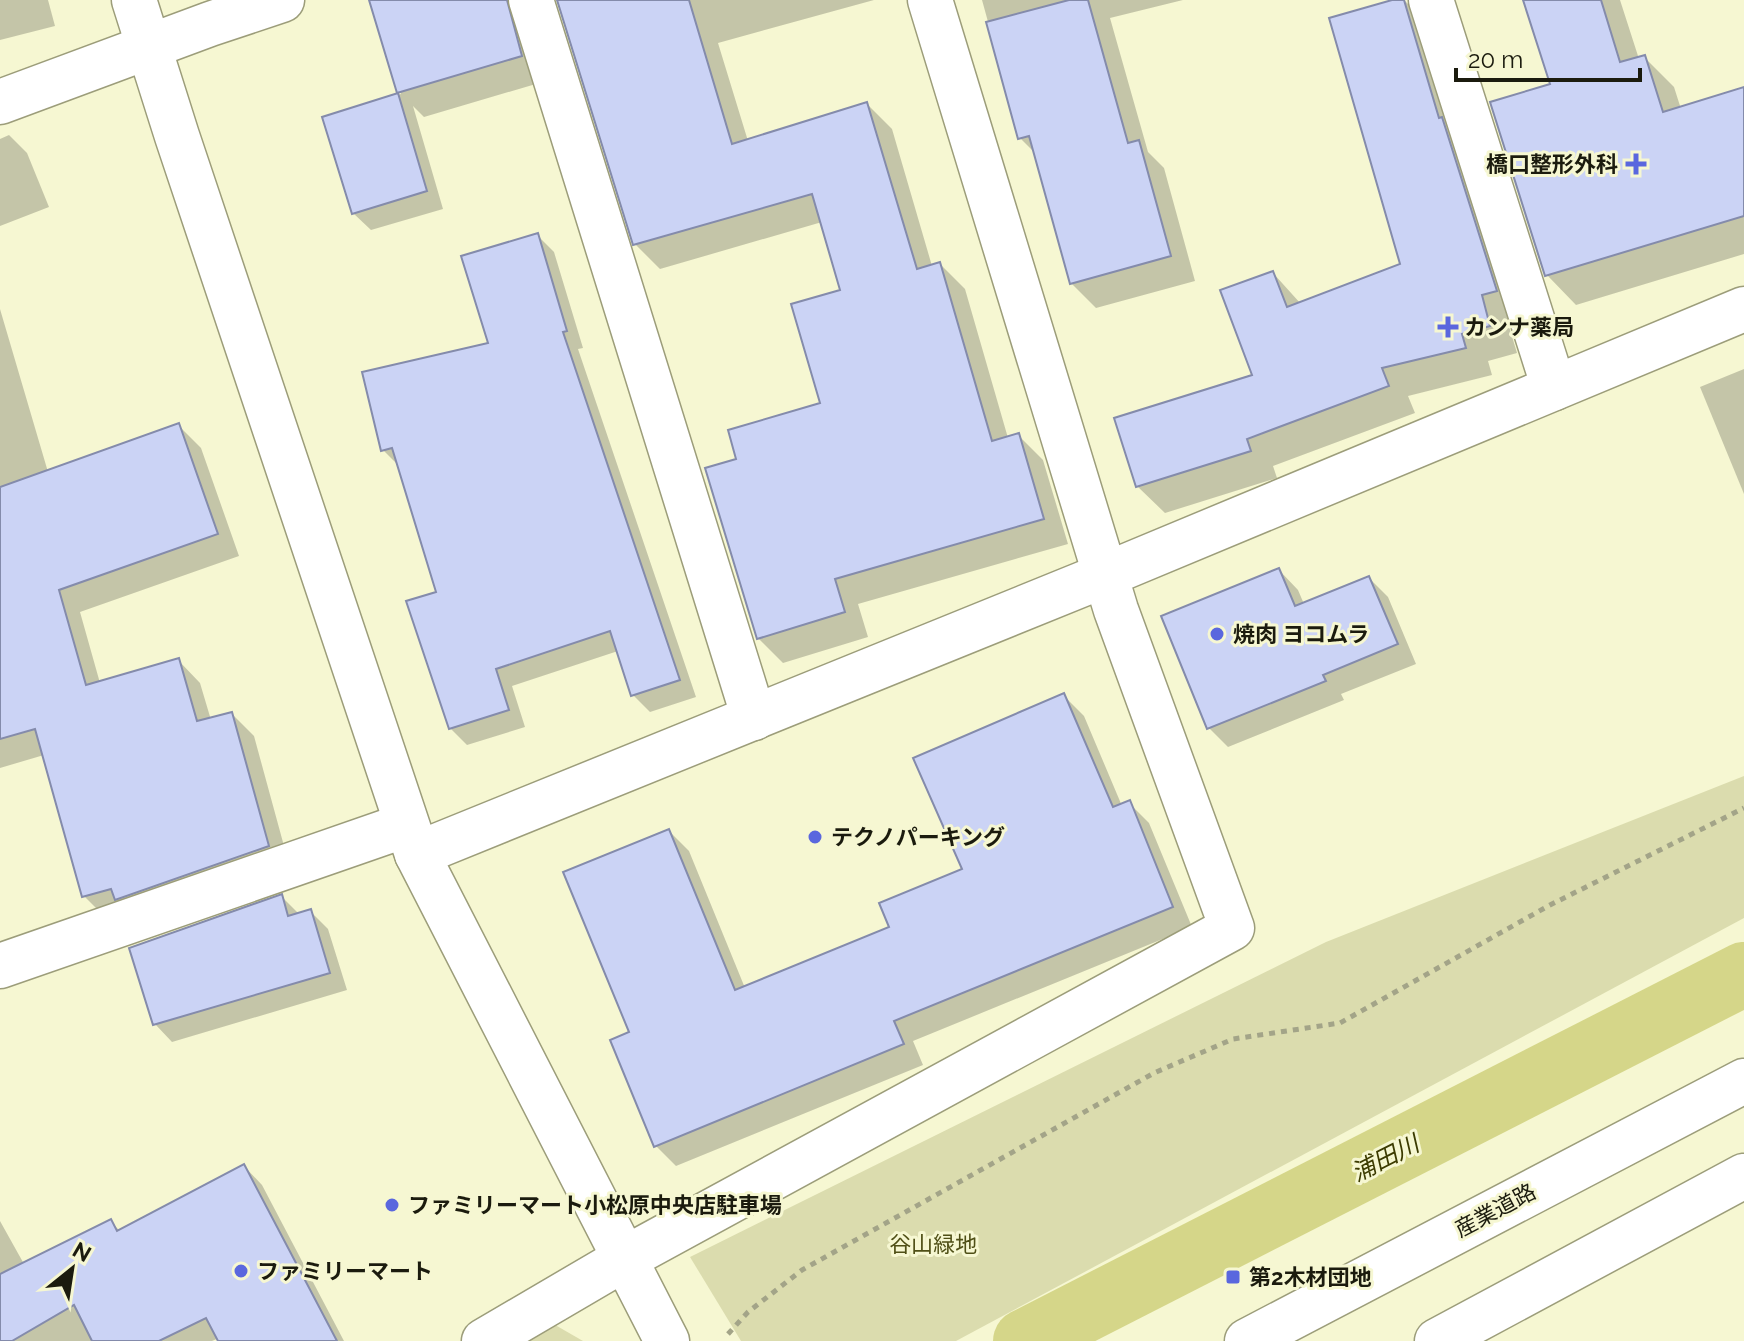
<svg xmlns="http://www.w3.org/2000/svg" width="1744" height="1341" font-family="Raleway,'Noto Sans JP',sans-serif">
<rect width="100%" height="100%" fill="#f6f7d2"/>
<g fill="#dbdcae">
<polygon points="1744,776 1744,918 956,1341 741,1341 690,1257 1326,942"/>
<polygon points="550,1322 583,1341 519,1341"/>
</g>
<g fill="#0003">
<polygon points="0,0 48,0 55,26 0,40"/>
<polygon points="371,0 874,0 718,43 748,141 867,104 892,129 932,266 940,264 965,289 1008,438 1018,435 1043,460 1068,544 858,604 868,637 783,663 758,638 739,461 822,404 843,291 822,222 660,269 635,244 559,0 550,0 546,81 424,117 413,106 443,209 371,230 353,213 324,118 401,94"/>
<polygon points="982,0 1183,0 1110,18 1148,152 1164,168 1195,281 1096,308 1071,283 1036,154 1020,138"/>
<polygon points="1399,0 1404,0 1430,26 1523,318 1508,323 1517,353 1488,361 1492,375 1408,396 1415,413 1273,466 1277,478 1165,513 1137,486 1254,376 1273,273 1301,304 1402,266"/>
<polygon points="1525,0 1620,0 1639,59 1644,57 1674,87 1681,109 1744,89 1744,254 1576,305 1547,275 1552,85"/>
<polygon points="9,135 27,153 49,207 0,226 0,139"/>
<polygon points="537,235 554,252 583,348 578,349 696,697 650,712 633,695 618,651 512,686 525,727 467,745 450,728 438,593 399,466 383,450 490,344"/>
<polygon points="0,309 48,472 179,426 201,448 239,556 80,612 100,683 178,660 200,683 211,720 232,714 254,736 290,868 106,918 84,896 44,755 0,768"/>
<polygon points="1744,369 1744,494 1700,387"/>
<polygon points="1279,570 1298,590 1304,604 1369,578 1388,597 1416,664 1341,694 1344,700 1228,747 1209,728"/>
<polygon points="1063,695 1084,716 1122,806 1129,803 1149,823 1192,927 913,1041 923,1065 676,1166 656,1146 632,1033 669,831 689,851 745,988 892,928 964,870"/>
<polygon points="282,897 299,914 310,911 328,929 347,990 172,1042 155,1024"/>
<polygon points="244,1166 262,1185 344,1341 221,1341 219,1338 212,1341 0,1341 0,1221 24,1264 110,1221 120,1231"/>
</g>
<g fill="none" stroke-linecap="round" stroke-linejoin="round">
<polyline stroke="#d5d689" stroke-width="64" points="1025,1341 1744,974"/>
</g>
<g fill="#cbd3f5" stroke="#848bab" stroke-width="2">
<polygon points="369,0 507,0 522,56 397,93"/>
<polygon points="557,0 689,0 732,144 867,102 917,269 940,262 992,441 1019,433 1044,519 835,579 845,612 757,639 705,468 736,459 728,430 820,403 791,304 840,290 812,194 633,245"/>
<polygon points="1069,0 1088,0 1128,143 1139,140 1171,256 1070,284 1029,136 1018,139 986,22"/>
<polygon points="1392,0 1404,0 1439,118 1442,117 1497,291 1482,295 1490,326 1462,334 1466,348 1382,368 1389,386 1247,439 1251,451 1136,487 1114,418 1252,375 1220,290 1273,271 1287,307 1400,264 1329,18"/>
<polygon points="1523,0 1601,0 1620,62 1645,55 1663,112 1744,87 1744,216 1545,276 1490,102 1550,84"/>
<polygon points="398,93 427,191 352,214 322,117"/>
<polygon points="538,233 567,331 563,332 680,680 631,696 610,631 496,669 509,710 449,729 406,601 436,592 392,448 381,451 362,372 488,343 461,256"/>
<polygon points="179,423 218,534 59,590 86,685 179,658 197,721 232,712 269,846 115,900 111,889 82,897 35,729 0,739 0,487"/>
<polygon points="1279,568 1295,606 1369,576 1398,644 1323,675 1326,681 1207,729 1161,616"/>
<polygon points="1064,693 1113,807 1130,800 1173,907 894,1021 904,1044 654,1147 610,1040 629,1032 563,872 669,829 735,990 889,927 879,903 962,869 913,758"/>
<polygon points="282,894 288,916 311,909 330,973 153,1025 129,948"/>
<polygon points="244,1164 337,1341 218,1341 206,1318 159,1341 92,1341 74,1305 12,1341 0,1341 0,1274 111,1219 117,1231"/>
</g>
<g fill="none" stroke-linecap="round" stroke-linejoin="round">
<g stroke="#9c9d7a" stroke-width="47">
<g id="minor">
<polyline points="134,0 177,136 417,854 667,1341"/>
<polyline points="531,0 754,718"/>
<polyline points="1431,0 1554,388"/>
<polyline points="0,102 210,24 282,0"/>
<polyline points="417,854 1105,575 1744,309"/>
<polyline points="0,966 406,825"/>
<polyline points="484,1341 624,1259 1232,928 1116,610 930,0"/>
</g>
</g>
<g stroke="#9c9d7a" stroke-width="47">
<g id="major">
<polyline points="1247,1341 1744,1081"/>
<polyline points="1437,1341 1744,1176"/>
</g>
</g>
<polyline stroke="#a3a488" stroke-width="5" stroke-dasharray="6 6" stroke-linecap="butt" points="728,1334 748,1312 802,1270 1154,1073 1233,1039 1340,1023 1550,905 1744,808"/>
<use href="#minor" stroke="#fff" stroke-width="44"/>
<use href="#major" stroke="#fff" stroke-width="44"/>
</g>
<g fill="#5a67de" stroke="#f6f7d2" stroke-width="3">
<path d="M1632 152h8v8h8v8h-8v8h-8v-8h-8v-8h8z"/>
<path d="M1444 315h8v8h8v8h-8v8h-8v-8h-8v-8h8z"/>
<circle cx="1217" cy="634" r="8"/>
<circle cx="815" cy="837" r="8"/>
<circle cx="392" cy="1205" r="8"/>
<circle cx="241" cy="1271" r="8"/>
<rect x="1225" y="1269" width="16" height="16" rx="4"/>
</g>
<g text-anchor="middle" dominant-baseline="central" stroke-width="6" stroke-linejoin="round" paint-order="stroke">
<g font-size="22" font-weight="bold" fill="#1b1b0e" stroke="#f6f7d2" text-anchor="start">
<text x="1618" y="164" text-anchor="end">橋口整形外科</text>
<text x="1464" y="327">カンナ薬局</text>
<text x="1233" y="634">焼肉 ヨコムラ</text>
<text x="831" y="837">テクノパーキング</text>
<text x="408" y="1205">ファミリーマート小松原中央店駐車場</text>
<text x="257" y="1271">ファミリーマート</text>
<text x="1249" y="1277">第2木材団地</text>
</g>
<g font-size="22" fill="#1b1b0e" stroke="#f6f7d2">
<text transform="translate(1495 1210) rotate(-28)">産業道路</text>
</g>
<g font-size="22" fill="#4f4f16" stroke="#f6f7d2">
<text x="933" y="1244">谷山緑地</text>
</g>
<g font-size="24" font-style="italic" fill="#3c3b00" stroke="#f6f7d2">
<text transform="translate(1385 1158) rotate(-27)">浦田川</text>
</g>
</g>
<g transform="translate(72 1269) rotate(30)" stroke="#f6f7d2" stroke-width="6" paint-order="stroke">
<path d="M0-6L14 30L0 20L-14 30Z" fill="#1b1b0e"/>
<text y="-12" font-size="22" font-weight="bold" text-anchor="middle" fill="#1b1b0e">N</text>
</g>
<path d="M1456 68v12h184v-12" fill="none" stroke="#1b1b0e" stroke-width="4"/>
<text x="1468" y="68" font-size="24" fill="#1b1b0e" stroke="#f6f7d2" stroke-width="6" paint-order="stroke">20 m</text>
</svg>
